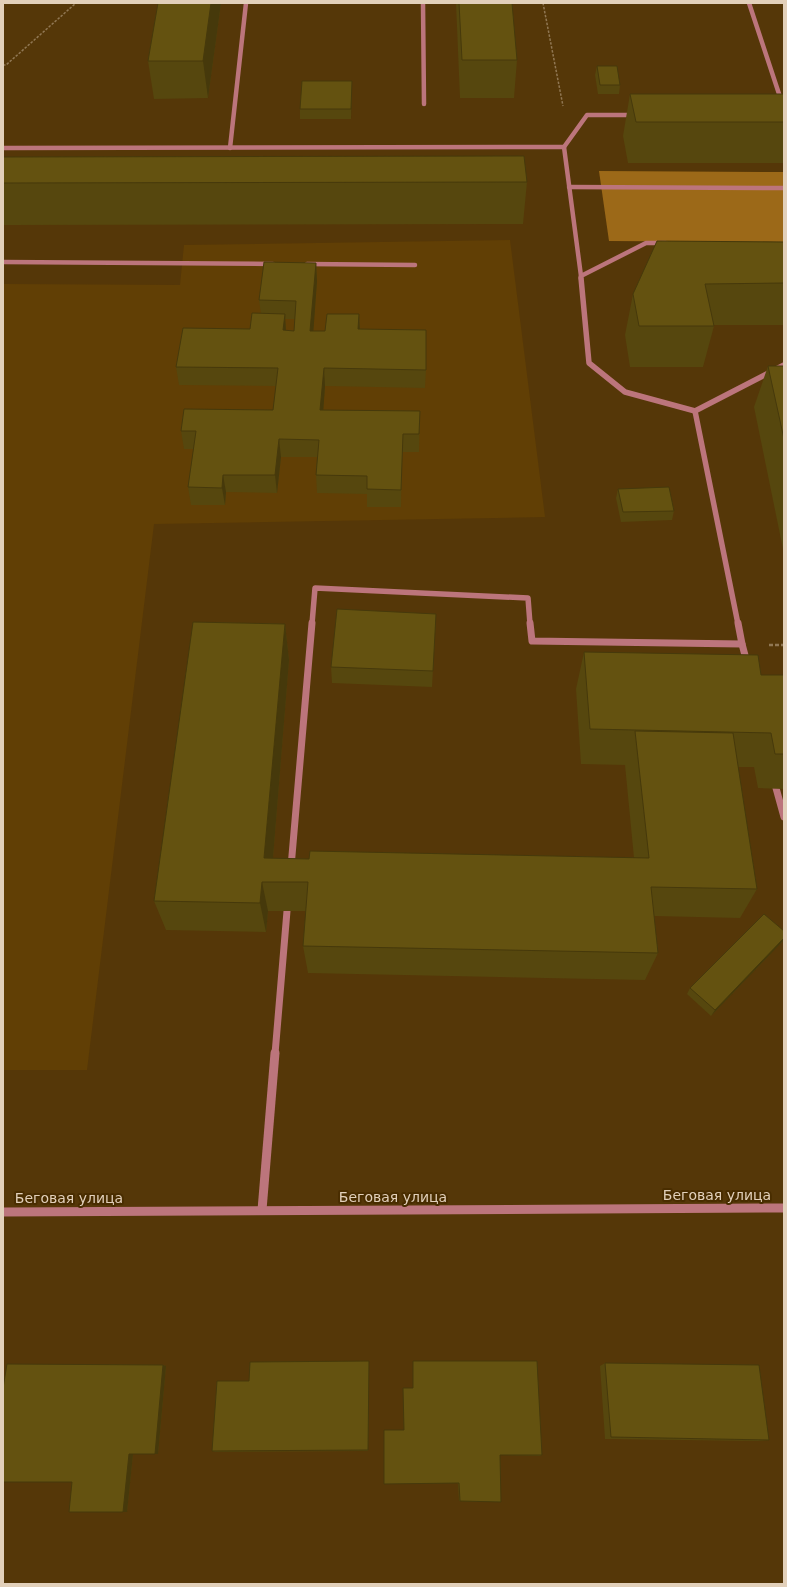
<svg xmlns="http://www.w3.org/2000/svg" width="787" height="1587" font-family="'DejaVu Sans',sans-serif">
<rect width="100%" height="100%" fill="#553708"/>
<polygon fill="#613f05" points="510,240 545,517 154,524 87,1070 3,1070 3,284 180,285 184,245"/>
<polygon fill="#9c6918" points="599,171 784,172 784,242 609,241"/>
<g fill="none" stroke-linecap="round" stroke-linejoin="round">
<g stroke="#907753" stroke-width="1.5" stroke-dasharray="2.5 1.5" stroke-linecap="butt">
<polyline points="543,3 563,106"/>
<polyline points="3,65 6,65 76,3"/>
</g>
<polyline stroke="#907753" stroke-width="2.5" stroke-dasharray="4 2" stroke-linecap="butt" points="769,645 784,645"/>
<g stroke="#bc757c" stroke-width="4.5">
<polyline points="423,3 424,104"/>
<polyline points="749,3 784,109"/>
<polyline points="564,147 587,115 636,115"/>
<polyline points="3,148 564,147 581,276"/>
<polyline points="230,148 246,3"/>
<polyline points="569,187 784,188"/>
<polyline points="3,262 273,264"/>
<polyline points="307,264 415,265"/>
<polyline points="581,279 581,276 646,243 666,243"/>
</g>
<g stroke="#bc757c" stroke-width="5.5">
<polyline points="581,278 589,363 625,392 695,411"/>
<polyline points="312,624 315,588 528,598 530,624"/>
<polyline points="738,624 695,411 784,365"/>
</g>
<g stroke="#bc757c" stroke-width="7">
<polyline points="530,623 532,641 742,644 738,623"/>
<polyline points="742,644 747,663"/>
<polyline points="776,788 784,817"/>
<polyline points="291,867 312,623"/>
<polyline points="275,1054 287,911"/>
</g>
<g stroke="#bc757c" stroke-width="9">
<polyline points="262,1210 275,1053"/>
<polyline points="3,1212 784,1208"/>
</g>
</g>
<g fill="#56470e" fill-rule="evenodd">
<polygon points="158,3 221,3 208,98 154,99 148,61"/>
<polygon points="456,3 512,3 517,60 514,98 460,98"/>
<polygon points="597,66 620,85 619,94 598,94 595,75"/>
<polygon points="352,81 351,119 300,119 300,109"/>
<polygon points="630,94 784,94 784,163 628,163 623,136"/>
<polygon points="3,157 527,182 523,224 3,225"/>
<polygon points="784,242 784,325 714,325 714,326 703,367 630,367 625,335 633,294"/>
<path d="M 316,263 L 317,281 L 313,331 L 325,331 L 359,314 L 360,329 L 426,370 L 425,388 L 325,386 L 323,410 L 420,411 L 419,452 L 402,452 L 401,507 L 367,507 L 367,494 L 317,493 L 316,475 L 317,457 L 281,457 L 277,493 L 226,492 L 225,505 L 191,505 L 188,487 L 194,449 L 184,449 L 181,431 L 273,410 L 276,386 L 179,385 L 176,367 L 250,329 L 261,314 L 259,300 ZM 285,319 L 295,319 L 294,331 L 286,330 Z"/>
<polygon points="768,366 784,366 784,554 754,407"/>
<polygon points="618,489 674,511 672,520 621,522 616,498"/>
<polygon points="436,614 432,687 332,683 331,667"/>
<polygon points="285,624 289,660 273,858 309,859 634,858 625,765 581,764 576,689 584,652 761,675 784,675 784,789 758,788 754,767 738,767 757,889 740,918 654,916 658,953 645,980 308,973 303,946 306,911 268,911 266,932 166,930 154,901"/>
<polygon points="784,931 784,940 783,941 711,1016 687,994 690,988"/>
<polygon points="369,1363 368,1451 215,1452 212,1451 249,1381"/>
<polygon points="605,1363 769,1440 758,1441 605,1439 600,1366"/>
<polygon points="163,1365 166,1366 158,1454 133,1454 127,1512 123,1512 72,1483"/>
<polygon points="403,1430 542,1455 540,1456 500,1455 501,1502 459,1501 458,1484"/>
</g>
<g fill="#46390b">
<polygon points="211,3 221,3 208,98 203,61"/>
<polygon points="352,81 352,91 351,119 351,109"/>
<polygon points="316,263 317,281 312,350 310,331"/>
<polygon points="285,314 286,332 283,330"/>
<polygon points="359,314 360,333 358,329"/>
<polygon points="324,368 325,386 322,428 320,410"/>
<polygon points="279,439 281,457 277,493 275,475"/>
<polygon points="223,475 226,492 225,505 222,488"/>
<polygon points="285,624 289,660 271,882 264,858"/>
<polygon points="262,882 268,911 266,932 260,903"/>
<polygon points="784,938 783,941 711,1016 715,1010"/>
<polygon points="163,1365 166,1366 158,1454 155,1454"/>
<polygon points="129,1454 133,1454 127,1512 123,1512"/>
</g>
<g fill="#645210" stroke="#46390b">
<polygon points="158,3 211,3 203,61 148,61"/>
<polygon points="459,3 512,3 517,60 462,60"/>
<polygon points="597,66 617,66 620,85 600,85"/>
<polygon points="302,81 352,81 351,109 300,109"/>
<polygon points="630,94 784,94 784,122 636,122"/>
<polygon points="524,156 527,182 3,183 3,157"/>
<polygon points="657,241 784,242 784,283 705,284 714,326 639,326 633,294"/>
<polygon points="264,262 316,263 310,331 325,331 327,314 359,314 358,329 426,330 426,370 324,368 320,410 420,411 419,434 403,434 401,490 367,489 367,476 316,475 319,440 279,439 275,475 223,475 222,488 188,487 196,431 181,431 184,409 273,410 278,368 176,367 183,328 250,329 252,313 285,314 283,330 294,331 296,301 259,300"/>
<polygon points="768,366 784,366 784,439"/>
<polygon points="669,487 674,511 623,512 618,489"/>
<polygon points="337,609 436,614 433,671 331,667"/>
<polygon points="193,622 285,624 264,858 309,859 310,851 649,858 635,731 733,733 757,889 651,887 658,953 303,946 308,882 262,882 260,903 154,901"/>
<polygon points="584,652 758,655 761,675 784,675 784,754 775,754 771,733 590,729"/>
<polygon points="764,914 784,931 784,938 715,1010 690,988"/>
<polygon points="369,1361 368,1450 212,1451 217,1381 249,1381 250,1362"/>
<polygon points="413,1361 537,1361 542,1455 500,1455 501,1502 460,1501 459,1483 384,1484 384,1430 404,1430 403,1388 413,1388"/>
<polygon points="605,1363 759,1365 769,1440 611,1437"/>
<polygon points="7,1364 163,1365 155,1454 129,1454 123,1512 69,1512 72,1482 3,1482 3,1388"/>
</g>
<g text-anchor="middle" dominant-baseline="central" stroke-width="4" stroke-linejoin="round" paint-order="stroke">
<g font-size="14" fill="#e2d0ba" stroke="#492d00">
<text x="717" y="1195">Беговая улица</text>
<text x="393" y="1197">Беговая улица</text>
<text x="69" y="1198">Беговая улица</text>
</g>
</g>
<rect width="787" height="1587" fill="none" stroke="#e2d0ba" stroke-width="8"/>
</svg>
